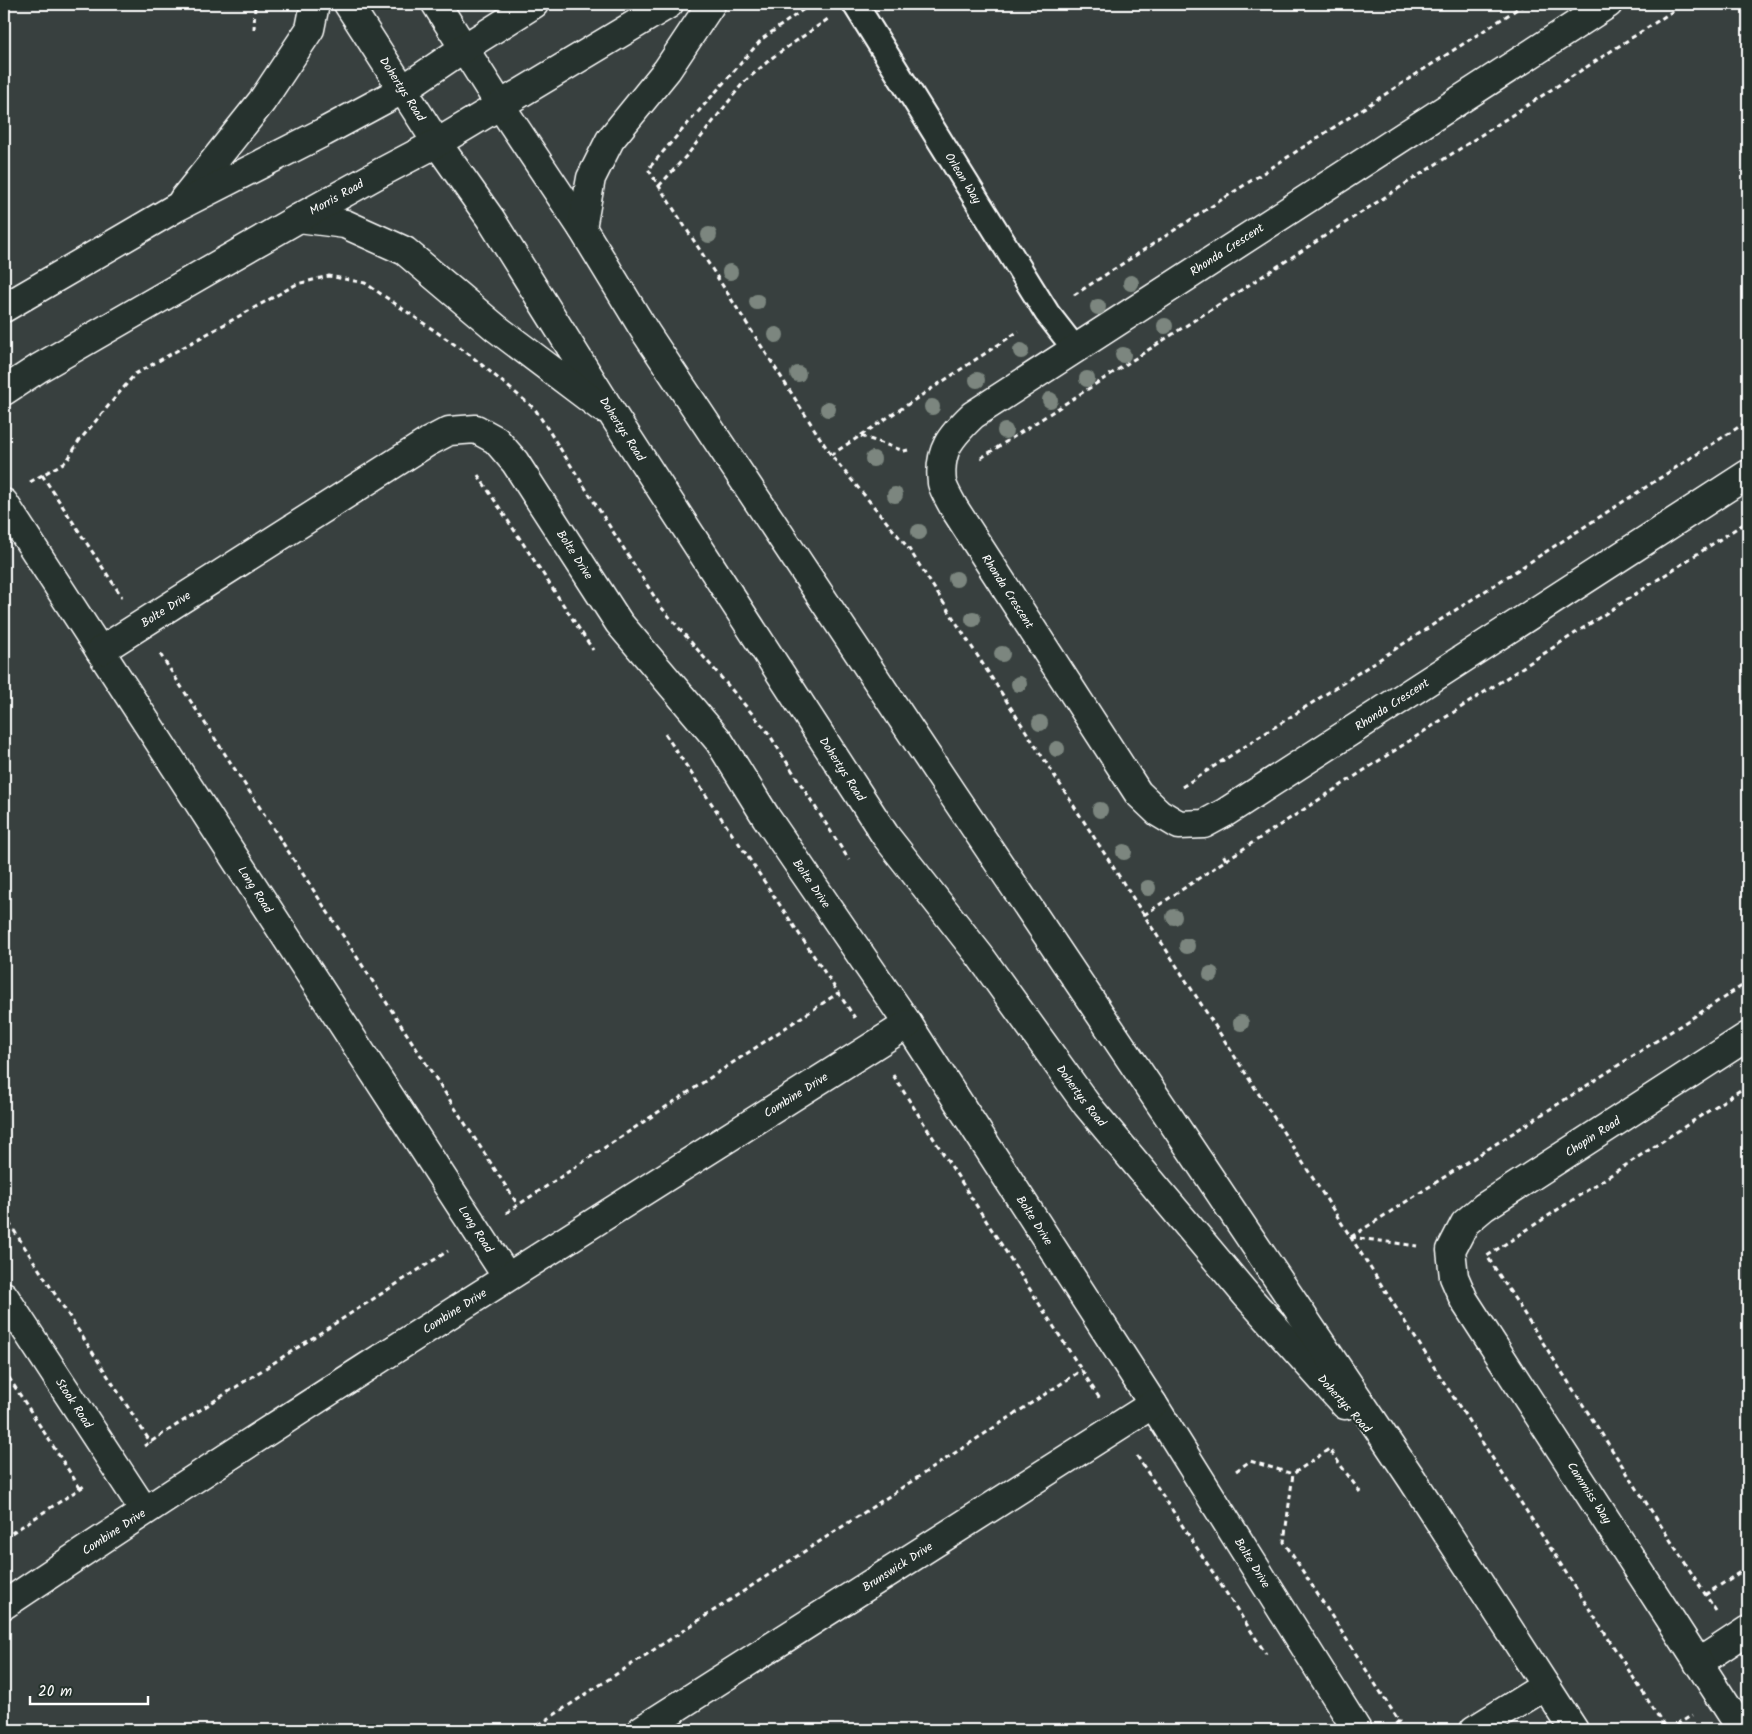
<svg xmlns="http://www.w3.org/2000/svg" width="1752" height="1734" font-family="Kalam,sans-serif">
<rect width="100%" height="100%" fill="#38403f"/>
<filter id="ink" filterUnits="userSpaceOnUse"><feTurbulence type="fractalNoise" baseFrequency=".02" numOctaves="2"/><feDisplacementMap in="SourceGraphic" scale="10" xChannelSelector="R" yChannelSelector="G"/><feConvolveMatrix kernelMatrix="1 2 1 2 8 2 1 2 1" color-interpolation-filters="sRGB"/></filter>
<g filter="url(#ink)">
<g fill="none" stroke-linecap="round" stroke-linejoin="round">
<g stroke="#fff" stroke-width="28">
<g id="lane">
<path id="s1" d="M 855,4 L 1047,313 L 1075,349"/>
</g>
</g>
<g stroke="#fff" stroke-width="31">
<g id="street">
<path id="s2" d="M 1608,4 L 973,415 C 951,436 938,450 942,483 C 944,491 950,500 954,508 L 1138,793 L 1159,813 L 1179,825 L 1204,824 L 1226,812 L 1748,474"/>
<path id="s3" d="M 4,503 L 507,1277"/>
<path id="s4" d="M 100,651 L 428,442 L 449,431 L 476,429 L 496,440 L 515,462 L 619,623 L 719,741 L 766,817 L 908,1024 L 1153,1404 L 1357,1730"/>
<path id="s5" d="M 4,1296 L 144,1510"/>
<path id="s6" d="M 4,1605 C 301,1405 605,1216 908,1024"/>
<polyline points="1698,1663 1748,1630"/>
<path id="s7" d="M 641,1730 L 1153,1404"/>
<polyline points="1474,1730 1545,1686"/>
<path id="s8" d="M 1742,1730 L 1464,1300 L 1454,1277 L 1451,1250 L 1465,1223 L 1484,1207 L 1748,1036"/>
</g>
</g>
<g stroke="#fff" stroke-width="31">
<g id="secondary">
<path id="s9" d="M 348,4 L 437,143 L 490,218 L 615,418 L 885,835 L 980,956 L 1087,1105 L 1248,1297 L 1345,1405"/>
<polyline points="436,4 500,105 582,228 646,333 951,792 1412,1479 1574,1730"/>
<polyline points="183,200 262,101 310,29 315,4"/>
<polyline points="299,218 345,224 405,251 496,328 602,408"/>
<polyline points="582,228 591,178 610,140 667,70 711,4"/>
<polyline points="4,308 177,207 324,132 402,90 464,48 534,4"/>
<path id="s10" d="M 4,391 L 39,368 L 299,218 L 380,173 L 437,143 L 669,4"/>
</g>
</g>
<g stroke="#fff" stroke-width="3" stroke-dasharray="5 4" stroke-linecap="butt">
<polyline points="811,4 762,39 648,169 831,455 909,549 1667,1730"/>
<polyline points="254,30 255,4"/>
<polyline points="659,186 688,154 743,83 773,57 828,19"/>
<polyline points="1074,295 1525,4"/>
<polyline points="861,436 904,451 908,450"/>
<polyline points="831,455 1019,331"/>
<polyline points="981,458 1684,4"/>
<polyline points="42,475 122,597"/>
<polyline points="478,475 593,650"/>
<polyline points="30,482 67,461 79,441 135,374 297,284 329,276 365,283 470,355 535,409 661,607 767,731 849,860"/>
<polyline points="160,654 518,1205"/>
<polyline points="665,734 734,837"/>
<polyline points="1182,787 1748,421"/>
<polyline points="738,842 855,1018"/>
<polyline points="1226,860 1748,521"/>
<polyline points="1144,915 1226,860 1223,854"/>
<polyline points="893,1075 1100,1399"/>
<polyline points="506,1213 838,993"/>
<polyline points="4,1215 151,1443"/>
<polyline points="1351,1237 1748,982"/>
<polyline points="1351,1237 1417,1246"/>
<polyline points="4,1370 80,1488"/>
<polyline points="144,1446 448,1251"/>
<polyline points="1137,1456 1266,1654"/>
<polyline points="1236,1471 1250,1461 1293,1474"/>
<polyline points="1360,1492 1329,1449 1293,1474 1284,1542 1399,1721 1391,1728"/>
<polyline points="4,1538 87,1484"/>
<polyline points="1705,1595 1748,1567"/>
<polyline points="1716,1611 1487,1256 1748,1085"/>
<polyline points="531,1730 1082,1370"/>
<polyline points="1669,1730 1692,1715"/>
</g>
<use href="#lane" stroke="#26332d" stroke-width="24"/>
<use href="#street" stroke="#26332d" stroke-width="28"/>
<use href="#secondary" stroke="#26332d" stroke-width="28"/>
</g>
<g fill="#7b867f">
<circle cx="709" cy="235" r="8"/>
<circle cx="730" cy="272" r="8"/>
<circle cx="1131" cy="283" r="8"/>
<circle cx="757" cy="302" r="8"/>
<circle cx="1098" cy="307" r="8"/>
<circle cx="1165" cy="326" r="8"/>
<circle cx="776" cy="335" r="8"/>
<circle cx="1021" cy="351" r="8"/>
<circle cx="1123" cy="355" r="8"/>
<circle cx="798" cy="374" r="8"/>
<circle cx="1087" cy="379" r="8"/>
<circle cx="977" cy="380" r="8"/>
<circle cx="1050" cy="400" r="8"/>
<circle cx="932" cy="407" r="8"/>
<circle cx="828" cy="409" r="8"/>
<circle cx="1005" cy="431" r="8"/>
<circle cx="873" cy="459" r="8"/>
<circle cx="895" cy="495" r="8"/>
<circle cx="919" cy="532" r="8"/>
<circle cx="956" cy="579" r="8"/>
<circle cx="973" cy="619" r="8"/>
<circle cx="1002" cy="654" r="8"/>
<circle cx="1019" cy="684" r="8"/>
<circle cx="1040" cy="723" r="8"/>
<circle cx="1057" cy="749" r="8"/>
<circle cx="1100" cy="810" r="8"/>
<circle cx="1124" cy="852" r="8"/>
<circle cx="1148" cy="888" r="8"/>
<circle cx="1174" cy="917" r="8"/>
<circle cx="1187" cy="946" r="8"/>
<circle cx="1211" cy="974" r="8"/>
<circle cx="1241" cy="1023" r="8"/>
</g>
</g>
<g text-anchor="middle" dominant-baseline="central" stroke-width="4.5" stroke-linejoin="round" paint-order="stroke">
<g font-size="12" fill="#fff" stroke="#26332d">
<text stroke="none"><textPath href="#s9" startOffset="101">Dohertys Road</textPath></text>
<text stroke="none"><textPath href="#s1" startOffset="205">Orlean Way</textPath></text>
<text stroke="none"><textPath href="#s10" startOffset="385">Morris Road</textPath></text>
<text transform="translate(1227 250) rotate(-33)">Rhonda Crescent</text>
<text stroke="none"><textPath href="#s9" startOffset="506">Dohertys Road</textPath></text>
<text stroke="none"><textPath href="#s4" startOffset="602">Bolte Drive</textPath></text>
<text stroke="none"><textPath href="#s2" startOffset="962">Rhonda Crescent</textPath></text>
<text stroke="none"><textPath href="#s4" startOffset="78">Bolte Drive</textPath></text>
<text stroke="none"><textPath href="#s2" startOffset="1502">Rhonda Crescent</textPath></text>
<text stroke="none"><textPath href="#s9" startOffset="911">Dohertys Road</textPath></text>
<text stroke="none"><textPath href="#s4" startOffset="1008">Bolte Drive</textPath></text>
<text stroke="none"><textPath href="#s3" startOffset="461">Long Road</textPath></text>
<text stroke="none"><textPath href="#s6" startOffset="942">Combine Drive</textPath></text>
<text stroke="none"><textPath href="#s9" startOffset="1316">Dohertys Road</textPath></text>
<text stroke="none"><textPath href="#s8" startOffset="749">Chopin Road</textPath></text>
<text stroke="none"><textPath href="#s4" startOffset="1412">Bolte Drive</textPath></text>
<text stroke="none"><textPath href="#s3" startOffset="866">Long Road</textPath></text>
<text stroke="none"><textPath href="#s6" startOffset="538">Combine Drive</textPath></text>
<text stroke="none"><textPath href="#s5" startOffset="128">Stook Road</textPath></text>
<text transform="translate(1344 1404) rotate(48)">Dohertys Road</text>
<text transform="translate(1589 1493) rotate(57)">Cammiss Way</text>
<text stroke="none"><textPath href="#s6" startOffset="132">Combine Drive</textPath></text>
<text stroke="none"><textPath href="#s4" startOffset="1818">Bolte Drive</textPath></text>
<text stroke="none"><textPath href="#s7" startOffset="304">Brunswick Drive</textPath></text>
</g>
</g>
<rect width="1752" height="1734" fill="none" stroke="#26332d" stroke-width="20"/>
<rect x="10" y="10" width="1732" height="1714" fill="none" stroke="#fff" stroke-width="2" filter="url(#ink)"/>
<path d="M30 1696v8h118v-8" fill="none" stroke="#ffffff" stroke-width="2.5"/>
<text x="38" y="1696" font-size="15" fill="#ffffff" stroke="#26332d" stroke-width="4" paint-order="stroke">20 m</text>
</svg>
